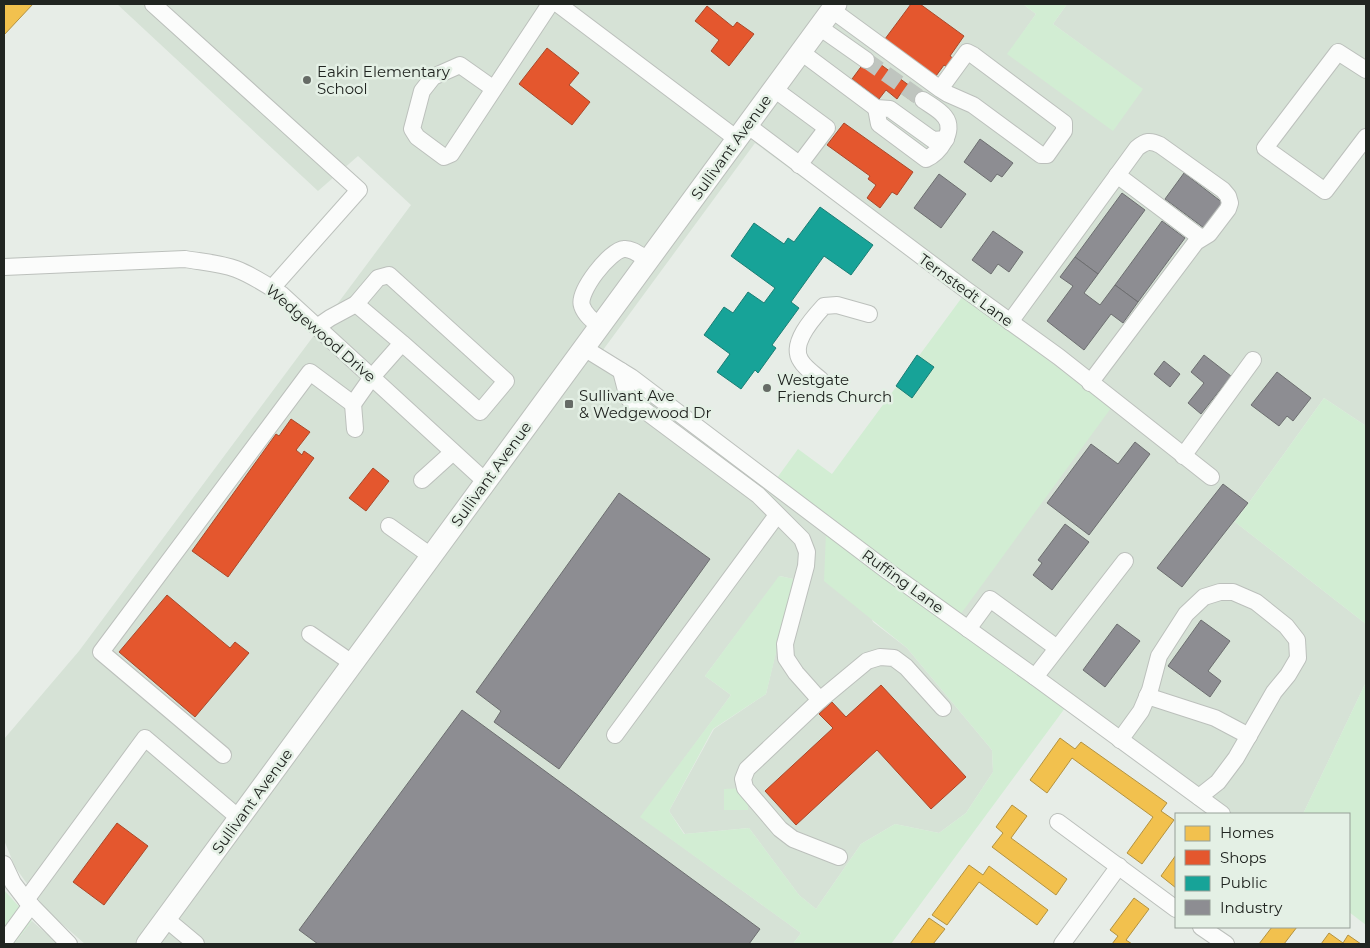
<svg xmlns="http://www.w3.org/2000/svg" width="1370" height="948" font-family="Montserrat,sans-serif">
<rect width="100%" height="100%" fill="#e7ede7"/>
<g fill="#d6e2d6">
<polygon points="117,4 1023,4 1036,14 1008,54 1142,89 1053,24 1067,4 1366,4 1366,426 1324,398 1235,522 1366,624 1366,682 1303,814 1214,814 951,626 963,296 755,143 603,350 834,524 873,622 907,648 992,750 993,772 966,813 939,833 895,824 861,844 816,909 799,895 749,828 685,834 669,811 714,729 766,694 793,579 780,576 705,676 731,695 641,817 801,933 793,944 85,944 46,910 15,867 4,840 4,739 79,651 411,205 358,156 318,191"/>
<polygon points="32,921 58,944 14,944"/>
</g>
<g fill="#d2edd3">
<polygon points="1023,4 1067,4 1053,24 1143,89 1113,131 1007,54 1036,14"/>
<polygon points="963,296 1111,408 960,615 777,478 798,449 832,474"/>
<polygon points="1324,398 1366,426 1366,624 1235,522"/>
<polygon points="826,533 1065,708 891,944 793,944 801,933 640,817 731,695 705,676 779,576 794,579 766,694 713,729 669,811 684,834 749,828 799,895 816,909 861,844 895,824 939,833 966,813 993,772 992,750 907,648 824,581"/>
<polygon points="1366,682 1366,925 1349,912 1349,814 1303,814"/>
<polygon points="748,788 748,810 724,810 724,789"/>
<polygon points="4,890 32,921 14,944 4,944"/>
</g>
<g fill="#f2c14e" stroke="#b39240">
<polygon points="4,4 33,4 4,35"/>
<polygon points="1060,738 1075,749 1081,742 1167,803 1161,811 1174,820 1142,864 1127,853 1153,817 1072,758 1047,793 1030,780"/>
<polygon points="1012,805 1027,816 1011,838 1067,879 1056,895 992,847 1003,833 996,827"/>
<polygon points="1176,855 1176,888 1161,876"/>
<polygon points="969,865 983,875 989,866 1048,910 1037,925 979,882 947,925 932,915"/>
<polygon points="1134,898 1149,909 1126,940 1132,944 1112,944 1118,936 1110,930"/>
<polygon points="929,918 945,929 933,944 910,944"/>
<polygon points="1272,927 1297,927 1284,944 1259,944"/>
<polygon points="1329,933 1343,943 1348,935 1361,944 1321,944"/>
</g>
<g fill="#e4572e" stroke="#aa482a">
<polygon points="911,4 920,4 964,36 950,56 954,59 948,68 944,65 936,76 885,39"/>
<polygon points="707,6 733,27 737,22 754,34 729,66 711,51 719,40 695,21"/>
<polygon points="547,48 579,73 569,85 590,102 572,125 519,84"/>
<polygon points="869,56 925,97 920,104 914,100 912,101 901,93 897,99 886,90 879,99 852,79"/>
<polygon points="844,123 913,172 897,195 892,192 880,208 867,198 876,185 868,179 870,176 827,145"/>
<polygon points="291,419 310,432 296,450 302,455 304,451 314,458 228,577 192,551 276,434 279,436"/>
<polygon points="373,468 389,481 366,511 349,498"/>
<polygon points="167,595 230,648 235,642 249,653 195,717 119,652"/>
<polygon points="881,685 966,777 931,809 877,750 796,825 765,791 833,728 819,714 832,702 846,717"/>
<polygon points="117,823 148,846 104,905 73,882"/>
</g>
<g fill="#17a398" stroke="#1a7d74">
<polygon points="820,207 873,245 851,275 824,256 791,302 799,308 772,345 776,348 758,373 755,370 741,389 717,372 730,354 704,335 724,307 733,313 748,292 764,303 775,288 731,256 754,223 784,244 788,238 794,242"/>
<polygon points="917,355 934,367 912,398 896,386"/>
</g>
<g fill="#8d8d92" stroke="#6d6e70">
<polygon points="980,139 1013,163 1002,177 997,174 991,182 964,162"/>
<polygon points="1184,173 1223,203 1204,228 1165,199"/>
<polygon points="939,174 966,194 941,228 914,208"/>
<polygon points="1122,193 1145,210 1098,274 1075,257"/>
<polygon points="1162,221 1185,238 1138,302 1115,285"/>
<polygon points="993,231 1023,252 1009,272 998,264 991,274 972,260"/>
<polygon points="1075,257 1098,274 1084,293 1100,305 1115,285 1138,302 1123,323 1111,314 1084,350 1047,321 1073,286 1060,277"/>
<polygon points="1204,355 1231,376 1201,414 1188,403 1204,383 1191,372"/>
<polygon points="1164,361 1180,374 1170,387 1154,374"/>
<polygon points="1277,372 1311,398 1293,421 1287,416 1279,426 1251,405"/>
<polygon points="1135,442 1150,454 1089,535 1047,503 1091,444 1118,464"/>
<polygon points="1223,484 1248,503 1182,587 1157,568"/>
<polygon points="619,493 710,559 559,769 494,722 501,711 476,692"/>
<polygon points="1065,524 1089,542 1052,590 1033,575 1042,563 1038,560"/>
<polygon points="1201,620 1230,641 1208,671 1221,681 1210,697 1168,666"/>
<polygon points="1117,624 1140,641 1105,687 1083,670"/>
<polygon points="462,710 760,929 749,944 318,944 299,930"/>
</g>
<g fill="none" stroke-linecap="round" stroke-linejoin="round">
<polyline stroke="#bfc5bf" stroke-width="16" stroke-dasharray="16 8" stroke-linecap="butt" points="866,60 923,100"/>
<g stroke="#bcc0bc" stroke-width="18">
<g id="minor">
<polyline points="153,4 359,190 272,288"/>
<polyline points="558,4 737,139"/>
<polyline points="832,10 940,89 948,94 973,105 1041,155 1047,155 1064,131 1064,123 973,55 967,52 940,89"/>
<polyline points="819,27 866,60"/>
<polyline points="801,52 876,108 890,109 933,140 946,139"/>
<polyline points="1366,70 1338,52 1265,148 1325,191 1366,137"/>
<polyline points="494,89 460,65 433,77 422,91 412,129 417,137 444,157 451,154 550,4"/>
<polyline points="774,89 827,128 799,165"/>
<path d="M 876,108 L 879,124 L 926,159 C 939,153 956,131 945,117 C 940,110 930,105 923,100"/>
<polyline points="747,125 965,289 1059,357 1211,477"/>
<polyline points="1117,175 1201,238"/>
<path d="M 4,267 L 185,259 C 202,262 220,263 236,269 C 252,275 267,285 281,294 L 485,481"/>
<path d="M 1010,322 L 1137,148 C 1146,141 1150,140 1160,145 L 1223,190 L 1228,196 L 1230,203 L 1228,209 L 1209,234 L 1196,242 L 1090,383"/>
<path d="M 600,326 C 593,321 585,315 582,306 C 577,292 610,250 624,249 C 632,248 641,256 648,260"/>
<polyline points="317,327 330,318 356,304"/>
<polyline points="584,348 631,377 889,572 1035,677 1222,814"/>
<polyline points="621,371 628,398 758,495 802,539 807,552 806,566 785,644 786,658 796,673 820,700 867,661 880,657 894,658 906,667 943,708"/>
<path d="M 821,380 C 814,374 805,368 801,361 C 789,344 813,318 824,306 L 837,305 L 869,314"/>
<polyline points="353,404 355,429"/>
<polyline points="1183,456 1253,360"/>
<polyline points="422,480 453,452"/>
<polyline points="389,526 431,556"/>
<polyline points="968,629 990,599 1057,648"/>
<polyline points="310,634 352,663"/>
<polyline points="1035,677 1125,561"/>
<polyline points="1147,696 1215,718 1249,736"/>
<polyline points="820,700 747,769 743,779 745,788 780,829 793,839 839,857"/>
<polyline points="615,735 777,515"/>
<polyline points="1120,740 1141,711 1150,690 1159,656 1186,614 1204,597 1220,592 1233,592 1256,602 1286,626 1297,640 1298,658 1288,675 1274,692 1236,758 1218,782 1199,797"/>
<polyline points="223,755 101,652 310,372 353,404 372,377 402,343 480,412 506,381 389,275 378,278 356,304 402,343"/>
<polyline points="1058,822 1176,909"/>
<polyline points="4,864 13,883 26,900 69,944"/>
<polyline points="26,900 145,738 239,818"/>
<polyline points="166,919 196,944"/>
<polyline points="1201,927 1226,944"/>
<polyline points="4,942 31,905"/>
<polyline points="1062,944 1119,866"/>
</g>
</g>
<g stroke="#bcc0bc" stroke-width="23">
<polyline id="major" points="147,944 836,4"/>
</g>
<use href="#minor" stroke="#fbfcfb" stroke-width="16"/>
<use href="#major" stroke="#fbfcfb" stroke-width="21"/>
</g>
<g fill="#666b66" stroke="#e4f0e5" stroke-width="2">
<circle cx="307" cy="80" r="5"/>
<circle cx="767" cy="388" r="5"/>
<rect x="564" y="399" width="10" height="10" rx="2.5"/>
</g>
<g text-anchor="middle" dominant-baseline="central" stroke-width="5" stroke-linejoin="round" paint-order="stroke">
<g font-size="15" fill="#212521" stroke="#e4f0e5" text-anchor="start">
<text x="317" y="71">Eakin Elementary<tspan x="317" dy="17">School</tspan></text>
<text x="777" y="379">Westgate<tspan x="777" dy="17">Friends Church</tspan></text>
<text x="579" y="395">Sullivant Ave<tspan x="579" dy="17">&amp; Wedgewood Dr</tspan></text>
</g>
<g font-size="15" fill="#212521" stroke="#e4f0e5">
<text transform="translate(731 147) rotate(-54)">Sullivant Avenue</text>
<text transform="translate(966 290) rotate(36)">Ternstedt Lane</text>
<text transform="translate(321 333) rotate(41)">Wedgewood Drive</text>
<text transform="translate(491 474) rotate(-54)">Sullivant Avenue</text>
<text transform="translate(903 581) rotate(36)">Ruffing Lane</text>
<text transform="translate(252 801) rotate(-54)">Sullivant Avenue</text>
</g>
</g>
<rect width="1370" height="948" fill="none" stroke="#212521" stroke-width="10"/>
<rect x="1175" y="813" width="175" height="115" fill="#e4f0e5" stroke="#969f97"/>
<rect x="1185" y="826" width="25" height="15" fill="#f2c14e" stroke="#969f97"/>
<text x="1220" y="838" font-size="15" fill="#212521">Homes</text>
<rect x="1185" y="850" width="25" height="15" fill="#e4572e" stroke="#969f97"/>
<text x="1220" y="863" font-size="15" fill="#212521">Shops</text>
<rect x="1185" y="876" width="25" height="15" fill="#17a398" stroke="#969f97"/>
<text x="1220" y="888" font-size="15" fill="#212521">Public</text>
<rect x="1185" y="900" width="25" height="15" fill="#8d8d92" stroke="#969f97"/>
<text x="1220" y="913" font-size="15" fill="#212521">Industry</text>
</svg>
